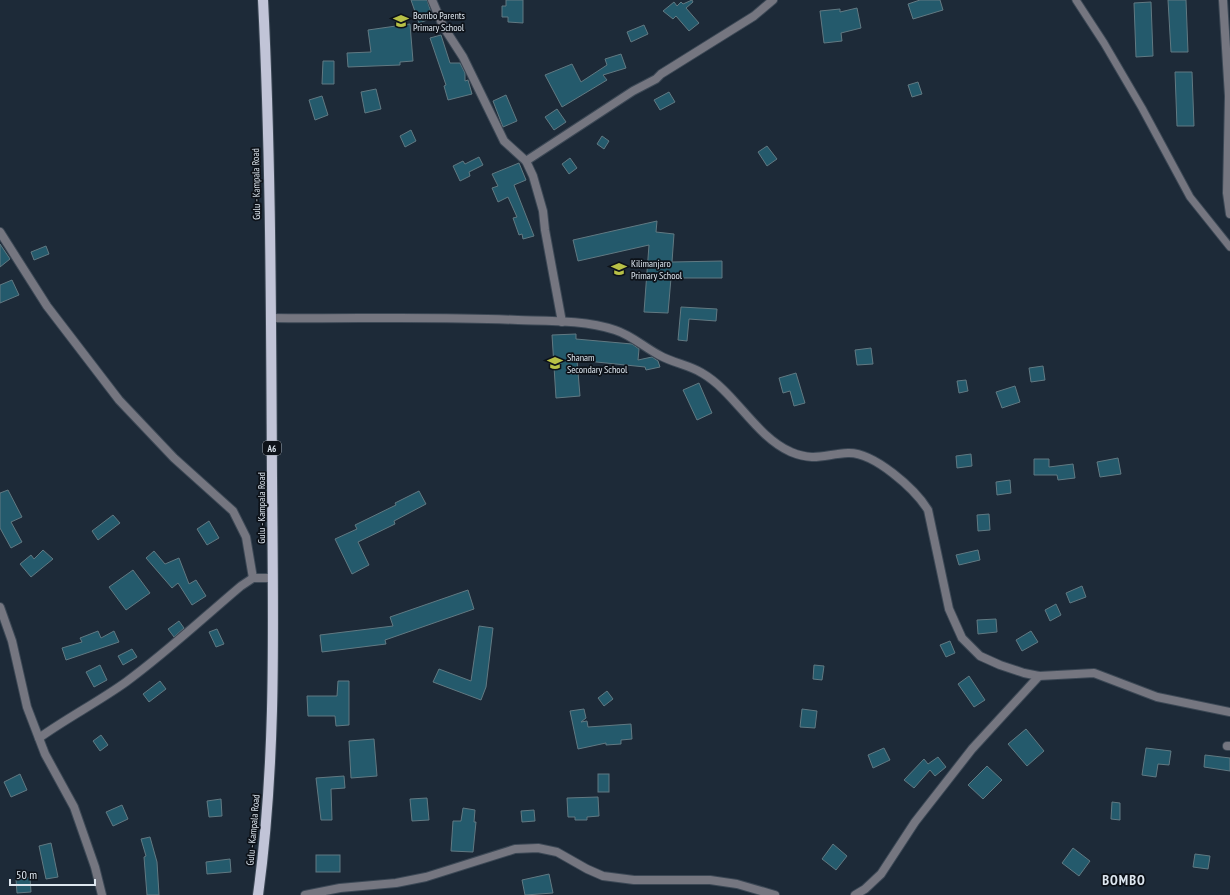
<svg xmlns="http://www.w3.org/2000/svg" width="1230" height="895" font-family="'PT Sans Narrow',sans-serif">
<rect width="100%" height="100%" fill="#1d2a38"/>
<g fill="#245a6c" stroke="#617982">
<polygon points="411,0 427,0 433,18 419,23"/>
<polygon points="506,0 523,0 523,23 508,22 508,17 502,17 502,6 506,6"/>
<polygon points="692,0 693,2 686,8 699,23 689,31 676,16 673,19 663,11 674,2 677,6 681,2 683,4"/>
<polygon points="920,0 940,0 943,10 913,19 908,4"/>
<polygon points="1168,0 1186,0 1188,52 1171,52"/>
<polygon points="1151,2 1153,56 1136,57 1134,3"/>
<polygon points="857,8 861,28 841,33 842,41 824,43 820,11 840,9 840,12"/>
<polygon points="410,24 413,61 400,62 400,65 348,67 347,53 371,52 368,30"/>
<polygon points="644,25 648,34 631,42 627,32"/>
<polygon points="441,35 450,63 460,63 465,73 465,81 468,80 472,94 448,100 444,86 446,85 430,38"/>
<polygon points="621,54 626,68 603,75 607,80 562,107 545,75 572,64 581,82 607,65 605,59"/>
<polygon points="323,61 334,61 334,84 322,84"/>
<polygon points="1175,72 1192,72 1194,126 1177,126"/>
<polygon points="918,82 922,94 912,97 908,85"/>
<polygon points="376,89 381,109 365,113 361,92"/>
<polygon points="669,92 675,102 660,110 654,100"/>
<polygon points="506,95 517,121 503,127 493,101"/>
<polygon points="322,96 328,115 315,120 309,100"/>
<polygon points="557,109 566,122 554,130 545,117"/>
<polygon points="411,130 416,141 405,147 400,136"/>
<polygon points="602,136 609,141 604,149 597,144"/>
<polygon points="767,146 777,159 767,166 758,152"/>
<polygon points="479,157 483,165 469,172 470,176 460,181 453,166 463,161 465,164"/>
<polygon points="570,158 577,168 569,174 562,164"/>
<polygon points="519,163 526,180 514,185 534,236 523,239 522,234 519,235 513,218 517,217 508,197 498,202 492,188 498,186 492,174"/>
<polygon points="657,221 656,232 674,234 672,262 722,261 722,278 671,278 668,313 644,312 649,245 578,261 573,240"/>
<polygon points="0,244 10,259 0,267"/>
<polygon points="46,246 49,254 34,260 31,252"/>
<polygon points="12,280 19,295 0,303 0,285"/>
<polygon points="681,307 717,309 716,321 689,319 687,341 678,340"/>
<polygon points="576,334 576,339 632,344 639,349 638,360 652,357 658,361 660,367 646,370 645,367 577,360 580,396 556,398 552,335"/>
<polygon points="871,348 873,364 857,365 855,350"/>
<polygon points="1043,366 1045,380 1031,382 1029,368"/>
<polygon points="796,373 805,403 794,406 790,391 783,393 779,378"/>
<polygon points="966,380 968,391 959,393 957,381"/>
<polygon points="699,383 712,413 697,420 683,390"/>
<polygon points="1015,386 1020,402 1002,408 996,392"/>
<polygon points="971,454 972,466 957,468 956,456"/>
<polygon points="1118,458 1121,474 1100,477 1097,462"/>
<polygon points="1034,459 1049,459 1049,467 1073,464 1075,478 1058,480 1057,475 1034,475"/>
<polygon points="1010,480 1011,493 997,495 996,482"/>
<polygon points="8,490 22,517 11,522 22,542 11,548 0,528 0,493"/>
<polygon points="419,491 426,504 394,521 395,524 358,542 369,565 352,574 335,539 357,529 355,525 396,505 395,503"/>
<polygon points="989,514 990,530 978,531 977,515"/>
<polygon points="113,515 120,523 98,540 92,531"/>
<polygon points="209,521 219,538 207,545 197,529"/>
<polygon points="43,550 53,559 31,577 20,564 31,555 34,559"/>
<polygon points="978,550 980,560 959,565 956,555"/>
<polygon points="154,551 165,564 179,558 189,584 196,580 206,596 192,605 178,583 172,588 146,558"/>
<polygon points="133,570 150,593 126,610 109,587"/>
<polygon points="1082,586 1086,597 1070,603 1066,593"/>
<polygon points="468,590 474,609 385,640 386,644 322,652 320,635 393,626 390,617"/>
<polygon points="1056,604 1061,615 1050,621 1045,610"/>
<polygon points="996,619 997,632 978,634 977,620"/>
<polygon points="179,621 184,628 174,637 168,629"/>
<polygon points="479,626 493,628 486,687 481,700 433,682 439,669 471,681"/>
<polygon points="217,629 224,644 216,647 209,632"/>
<polygon points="98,631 101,638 114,631 119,642 66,660 62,648 82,642 80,638"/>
<polygon points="1031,631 1038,642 1022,651 1016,640"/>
<polygon points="950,641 955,653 946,657 940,645"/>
<polygon points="132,649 137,657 123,665 118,656"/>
<polygon points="100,665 107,680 94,687 86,672"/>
<polygon points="814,665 824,666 822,680 813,679"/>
<polygon points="969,676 985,700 974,707 958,684"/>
<polygon points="160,681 166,689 149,702 143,694"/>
<polygon points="338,681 349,681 349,725 336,726 335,716 308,716 307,696 337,696"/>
<polygon points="607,691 613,699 604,706 598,698"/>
<polygon points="584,709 586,718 581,722 587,721 588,727 631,724 632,739 621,740 621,744 606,745 606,743 578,749 570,711"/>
<polygon points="802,709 817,711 815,728 800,727"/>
<polygon points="1026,729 1044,751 1027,766 1008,744"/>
<polygon points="101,735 108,745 100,751 93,741"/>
<polygon points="374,739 377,776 351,778 349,741"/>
<polygon points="884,748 890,760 873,768 868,755"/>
<polygon points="1146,748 1171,751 1169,765 1158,764 1156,777 1142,775"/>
<polygon points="1205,755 1230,758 1230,771 1204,767"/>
<polygon points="938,757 946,767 935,776 930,770 914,788 904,780 924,759 928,764"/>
<polygon points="987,766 1002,780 983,799 968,785"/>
<polygon points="20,774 27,790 11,797 4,782"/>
<rect x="598" y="774" width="11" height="18"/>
<polygon points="344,776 345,788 331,789 332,820 321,820 316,778"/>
<polygon points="598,797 599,816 587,817 587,820 575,820 575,817 568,817 567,798"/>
<polygon points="427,798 429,820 412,821 410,799"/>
<polygon points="221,799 222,816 209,817 207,801"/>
<polygon points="1112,802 1120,803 1120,820 1111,819"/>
<polygon points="122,805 128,819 113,826 106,812"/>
<polygon points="463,808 475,810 474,822 476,822 473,852 451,851 453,821 461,821"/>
<polygon points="534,810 535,821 522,822 521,811"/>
<polygon points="150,837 157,862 159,895 147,895 144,857 146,856 141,839"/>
<polygon points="51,843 58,877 46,879 39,846"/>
<polygon points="833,844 847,856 836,870 822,859"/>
<polygon points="1073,848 1090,861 1079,876 1062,863"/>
<polygon points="1195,854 1210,856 1208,869 1193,867"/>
<rect x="316" y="855" width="24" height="17"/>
<polygon points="230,859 231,872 207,874 206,862"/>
<polygon points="549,874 553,893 525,895 522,880"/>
<polygon points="30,877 31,892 17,893 16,879"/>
</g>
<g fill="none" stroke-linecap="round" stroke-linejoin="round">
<g stroke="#3c4855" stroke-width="9">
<polyline id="service" points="1076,0 1104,43 1142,108 1190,197 1230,247"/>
</g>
<g stroke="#3c4855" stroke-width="10">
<g id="minor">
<polyline points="432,0 443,26 463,57 504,141 526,161 533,176 543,211 545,230 562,322"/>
<polyline points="1223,0 1229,96 1227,193 1230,214"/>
<polyline points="526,161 633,91 656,79 661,74 754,16 773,0"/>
<polyline points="0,232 47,306 119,400 174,458 233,511 246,537 253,578"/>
<path d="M 271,318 C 353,319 436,316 518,320 C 549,321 585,320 615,330 C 631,335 644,347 659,355 C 673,363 689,365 702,373 C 735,392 755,436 791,452 C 815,462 825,454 848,453 C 874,452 915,489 928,510 L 949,609 L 962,638 L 980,656 L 1000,665 L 1024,673 L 1039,676 L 1094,673 L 1157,697 L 1230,712"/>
<polyline points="0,607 12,641 27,707 45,754 74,807 95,867 102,895"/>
<path d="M 39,738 C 67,718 98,702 126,682 C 167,652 203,618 241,586 L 253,578 L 273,578"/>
<polyline points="1227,746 1230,746"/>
<polyline points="305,895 340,888 396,883 426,877 515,849 538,848 557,852 587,869 603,876 634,880 710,880 737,884 775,895"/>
<polyline points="855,895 865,889 881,874 915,822 972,749 1039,676"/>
</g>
</g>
<g stroke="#3c4855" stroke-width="12">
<path id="primary" d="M 258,895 C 277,757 273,617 272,477 C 271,318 271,159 263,0"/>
</g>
<use href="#service" stroke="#757680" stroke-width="7"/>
<use href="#minor" stroke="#757680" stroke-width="8"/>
<use href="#primary" stroke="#c1c4d7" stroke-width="10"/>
</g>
<defs>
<g id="school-bare" transform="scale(1.2)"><path d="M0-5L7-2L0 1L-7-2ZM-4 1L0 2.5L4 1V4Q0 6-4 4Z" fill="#b8c147" stroke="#0d1219" stroke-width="2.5" paint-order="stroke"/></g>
</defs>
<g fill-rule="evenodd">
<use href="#school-bare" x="401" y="21"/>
<use href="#school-bare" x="619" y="269"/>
<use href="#school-bare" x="555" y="363"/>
</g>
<g text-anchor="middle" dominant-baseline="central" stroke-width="3.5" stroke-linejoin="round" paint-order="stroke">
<rect fill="#0d1219" stroke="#9fa6af" stroke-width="1" x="263" y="441" width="18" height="14" rx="3"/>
<g font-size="9" font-weight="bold" fill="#dde6ef">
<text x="272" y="448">A6</text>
</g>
<g font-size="10" fill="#dde6ef" stroke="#0d1219" text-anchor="start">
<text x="413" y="15">Bombo Parents<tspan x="413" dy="12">Primary School</tspan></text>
<text x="631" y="263">Kilimanjaro<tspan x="631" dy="12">Primary School</tspan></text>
<text x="567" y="357">Shanam<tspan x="567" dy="12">Secondary School</tspan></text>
</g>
<g font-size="10" fill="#dde6ef" stroke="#0d1219">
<text transform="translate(256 184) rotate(-91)">Gulu - Kampala Road</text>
<text transform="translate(261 508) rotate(-90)">Gulu - Kampala Road</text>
<text transform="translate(253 830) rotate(-85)">Gulu - Kampala Road</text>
</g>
<g font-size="14" font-weight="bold" letter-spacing="1" fill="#dde6ef" stroke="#0d1219">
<text x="1124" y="880">BOMBO</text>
</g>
</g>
<path d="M10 879v6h85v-6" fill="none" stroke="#dde6ef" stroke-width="2"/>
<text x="16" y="879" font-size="12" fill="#dde6ef" stroke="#0d1219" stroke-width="3" paint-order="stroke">50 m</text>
</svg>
